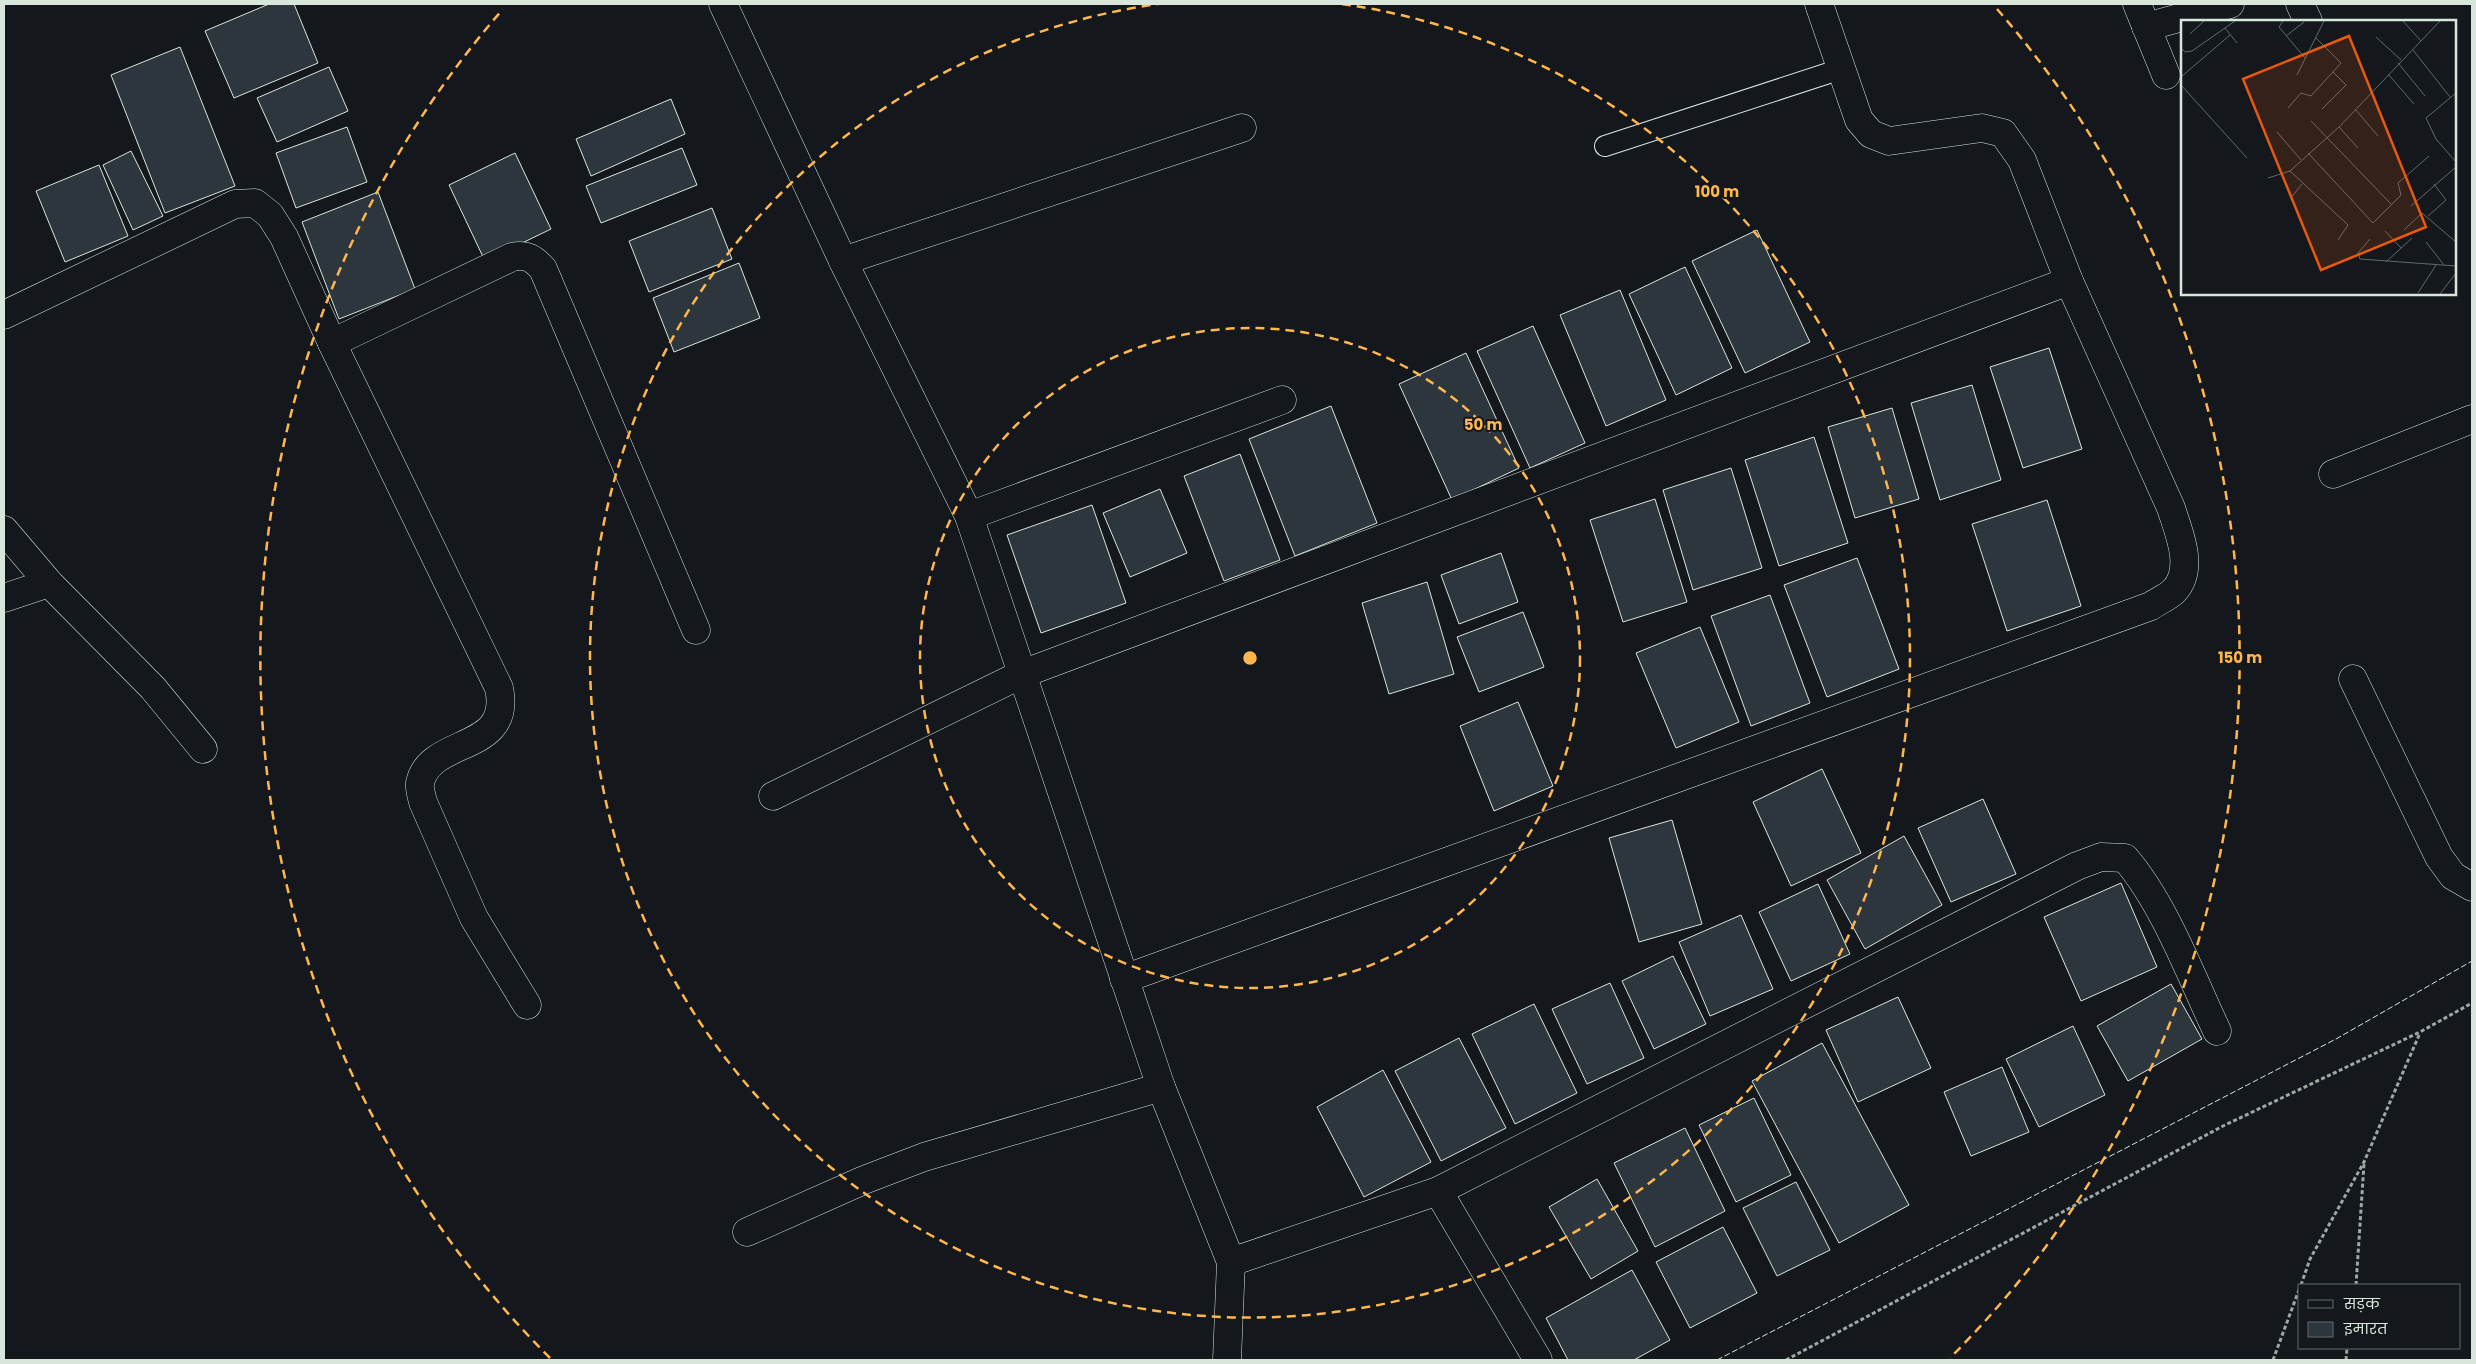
<svg xmlns="http://www.w3.org/2000/svg" width="2476" height="1364" font-family="Poppins,'Noto Sans Devanagari',sans-serif">
<rect width="100%" height="100%" fill="#14181c"/>
<g fill="#2c363c" stroke="#d8e6dc">
<polygon points="269,4 294,4 318,63 234,98 205,31"/>
<polygon points="180,47 235,186 165,213 111,75"/>
<polygon points="329,67 348,111 277,142 257,98"/>
<polygon points="671,99 685,134 591,176 576,139"/>
<polygon points="347,127 367,182 296,208 276,153"/>
<polygon points="682,148 697,185 601,223 586,186"/>
<polygon points="131,151 163,216 133,230 103,165"/>
<polygon points="515,153 551,229 485,261 449,185"/>
<polygon points="99,165 128,236 65,262 36,191"/>
<polygon points="378,192 415,289 339,319 302,222"/>
<polygon points="712,208 732,259 649,292 629,241"/>
<polygon points="1757,230 1810,342 1745,373 1692,261"/>
<polygon points="739,263 760,318 674,352 653,298"/>
<polygon points="1685,267 1732,368 1676,395 1629,294"/>
<polygon points="1620,290 1666,400 1606,426 1560,315"/>
<polygon points="1533,326 1585,443 1530,468 1477,351"/>
<polygon points="2049,348 2082,449 2023,468 1990,367"/>
<polygon points="1466,353 1519,468 1452,500 1399,384"/>
<polygon points="1972,385 2001,480 1940,500 1911,403"/>
<polygon points="1331,406 1377,523 1295,556 1249,439"/>
<polygon points="1892,408 1919,499 1855,518 1828,427"/>
<polygon points="1814,437 1848,543 1779,566 1745,460"/>
<polygon points="1240,454 1280,560 1224,581 1184,476"/>
<polygon points="1731,468 1762,568 1693,590 1663,490"/>
<polygon points="1160,489 1187,553 1130,577 1103,513"/>
<polygon points="1655,499 1687,602 1623,622 1590,520"/>
<polygon points="2047,500 2081,606 2007,631 1972,524"/>
<polygon points="1092,505 1126,603 1041,633 1007,535"/>
<polygon points="1501,553 1518,602 1459,624 1441,575"/>
<polygon points="1857,558 1899,669 1827,697 1784,585"/>
<polygon points="1427,582 1454,674 1389,694 1362,603"/>
<polygon points="1770,595 1810,703 1751,726 1711,616"/>
<polygon points="1523,612 1544,667 1479,692 1457,637"/>
<polygon points="1700,627 1739,722 1676,748 1636,653"/>
<polygon points="1518,702 1553,786 1494,811 1460,726"/>
<polygon points="1822,769 1861,853 1791,886 1753,802"/>
<polygon points="1983,799 2016,874 1951,902 1918,828"/>
<polygon points="1672,820 1702,924 1639,942 1609,838"/>
<polygon points="1904,836 1942,905 1865,949 1827,880"/>
<polygon points="2121,883 2157,967 2081,1001 2044,917"/>
<polygon points="1818,884 1850,954 1791,981 1759,912"/>
<polygon points="1741,915 1773,989 1710,1016 1679,942"/>
<polygon points="1673,956 1706,1024 1654,1049 1622,981"/>
<polygon points="1610,983 1644,1058 1587,1084 1552,1009"/>
<polygon points="2171,984 2202,1039 2128,1081 2097,1026"/>
<polygon points="1898,997 1931,1068 1858,1102 1826,1030"/>
<polygon points="1534,1004 1577,1093 1515,1124 1472,1034"/>
<polygon points="2073,1026 2105,1095 2039,1127 2006,1059"/>
<polygon points="1459,1038 1506,1128 1441,1161 1395,1071"/>
<polygon points="1822,1043 1909,1205 1839,1243 1752,1081"/>
<polygon points="2002,1067 2029,1132 1971,1156 1944,1092"/>
<polygon points="1383,1070 1431,1162 1364,1197 1317,1107"/>
<polygon points="1754,1098 1791,1175 1736,1202 1699,1125"/>
<polygon points="1685,1128 1725,1211 1655,1247 1614,1163"/>
<polygon points="1597,1179 1638,1251 1591,1279 1549,1207"/>
<polygon points="1796,1182 1830,1250 1777,1276 1743,1208"/>
<polygon points="1723,1227 1757,1293 1690,1328 1656,1262"/>
<polygon points="1632,1270 1670,1340 1634,1360 1568,1360 1546,1318"/>
</g>
<g fill="none" stroke-linecap="round" stroke-linejoin="round">
<g stroke="#d8e6dc" stroke-width="22">
<polyline id="lane" points="1605,146 1841,69"/>
</g>
<g stroke="#d8e6dc" stroke-width="29">
<g id="street">
<polyline points="723,4 843,261 969,516 1161,1087 1231,1262 1227,1360"/>
<polyline points="2137,4 2166,75"/>
<polyline points="2300,4 2308,21"/>
<polyline points="2146,27 2230,4"/>
<polyline points="843,261 1242,128"/>
<path d="M 4,315 L 235,204 L 255,203 L 270,215 L 284,237 L 332,343 L 499,688 C 513,754 430,736 420,783 C 419,789 422,797 423,802 L 474,918 L 527,1005"/>
<path d="M 332,343 L 512,257 C 527,254 533,258 543,269 L 696,630"/>
<polyline points="2333,474 2472,419"/>
<polyline points="969,516 1282,400"/>
<polyline points="4,530 49,583 153,688 203,749"/>
<polyline points="4,598 49,583"/>
<polyline points="2353,679 2439,857 2453,876 2472,887"/>
<polyline points="773,796 1022,674 2069,281"/>
<path d="M 1124,979 L 2151,606 C 2158,601 2168,597 2174,591 C 2195,569 2179,533 2171,508 L 2069,281 L 2022,160 L 2003,133 L 1982,128 L 1889,141 L 1871,134 L 1859,120 L 1819,4"/>
<polyline points="1438,1191 1538,1360"/>
<polyline points="747,1232 864,1180 924,1157 1161,1087"/>
<path d="M 1231,1262 L 1438,1191 L 2077,866 L 2101,857 L 2125,858 C 2164,903 2191,976 2217,1031"/>
</g>
</g>
<g stroke="#9da8a2" stroke-width="3" stroke-dasharray="4 2.5" stroke-linecap="butt">
<polyline points="2301,1285 2310,1259 2364,1162 2420,1033"/>
<polyline points="2356,1285 2364,1164"/>
<polyline points="1786,1360 2223,1126 2420,1032 2472,1003"/>
<polyline points="2273,1360 2300,1287"/>
<polyline points="2346,1360 2347,1348"/>
</g>
<use href="#lane" stroke="#14181c" stroke-width="20"/>
<use href="#street" stroke="#14181c" stroke-width="28"/>
<polyline stroke="#d8e6dc" stroke-width="1" stroke-dasharray="6 2.5" stroke-linecap="butt" points="1717,1360 2336,1039 2472,961"/>
</g>
<g fill="none" stroke="#ffb74d" stroke-width="2.5" stroke-dasharray="9 6">
<circle cx="1250" cy="658" r="330"/>
<path d="M1342 4A660 660 0 1 1 1158 4"/>
<path d="M550 1358A990 990 0 0 1 503 9M1997 9A990 990 0 0 1 1950 1358"/>
</g>
<g transform="translate(2181 20)">
<rect width="275" height="275" fill="#14181c"/>
<path fill="none" stroke="#626a69" stroke-width="1" d="M 102,1 L 98,7 L 124,38M 222,1 L 240,21M 44,8 L 56,23M 9,14 L 23,1M 105,16 L 123,2M 195,17 L 220,40M 0,28 L 4,32 L 11,31 L 54,1M 232,30 L 269,77M 217,43 L 244,76M 207,54 L 233,84M 116,55 L 143,1M 0,57 L 49,15M 0,65 L 66,138M 275,73 L 245,98 L 255,119 L 275,142M 107,88 L 120,73 L 130,76 L 160,43 L 135,18M 141,89 L 165,65 L 152,52M 174,89 L 197,116M 130,101 L 211,185M 158,107 L 177,128M 96,112 L 120,140M 127,133 L 192,203 L 220,175 L 217,163 L 248,136M 109,151 L 167,205 L 157,220M 87,158 L 109,151 L 158,107 L 259,1M 109,179 L 121,164M 230,186 L 275,147M 247,196 L 265,180 L 253,164M 223,210 L 241,193 L 275,222M 204,211 L 220,228M 189,219 L 177,233 L 179,239 L 275,246M 245,222 L 263,245M 205,242 L 231,218M 237,273 L 255,245M 259,274 L 275,253"/>
<path fill="#e8590c" fill-opacity="0.15" stroke="#e8590c" stroke-width="2.5" d="M 168,16 L 245,207 L 140,250 L 62,59 Z"/>
<rect width="275" height="275" fill="none" stroke="#d8e6dc" stroke-width="2.5"/>
</g>
<circle cx="1250" cy="658" r="8" fill="#ffb74d" stroke="#14181c" stroke-width="2.5"/>
<g font-size="15" text-anchor="middle" font-weight="bold" fill="#ffb74d" stroke="#14181c" stroke-width="4" stroke-linejoin="round" paint-order="stroke">
<text x="1717" y="197">100 m</text>
<text x="1483" y="430">50 m</text>
<text x="2240" y="663">150 m</text>
</g>
<rect width="2476" height="1364" fill="none" stroke="#d8e6dc" stroke-width="10"/>
<rect x="2298" y="1284" width="162" height="65" fill="#14181c" stroke="#626a69"/>
<rect x="2308" y="1300" width="25" height="8" fill="#14181c" stroke="#626a69"/>
<text x="2344" y="1309" font-size="15" fill="#d8e6dc">सड़क</text>
<rect x="2308" y="1322" width="25" height="15" fill="#2c363c" stroke="#626a69"/>
<text x="2344" y="1334" font-size="15" fill="#d8e6dc">इमारत</text>
</svg>
